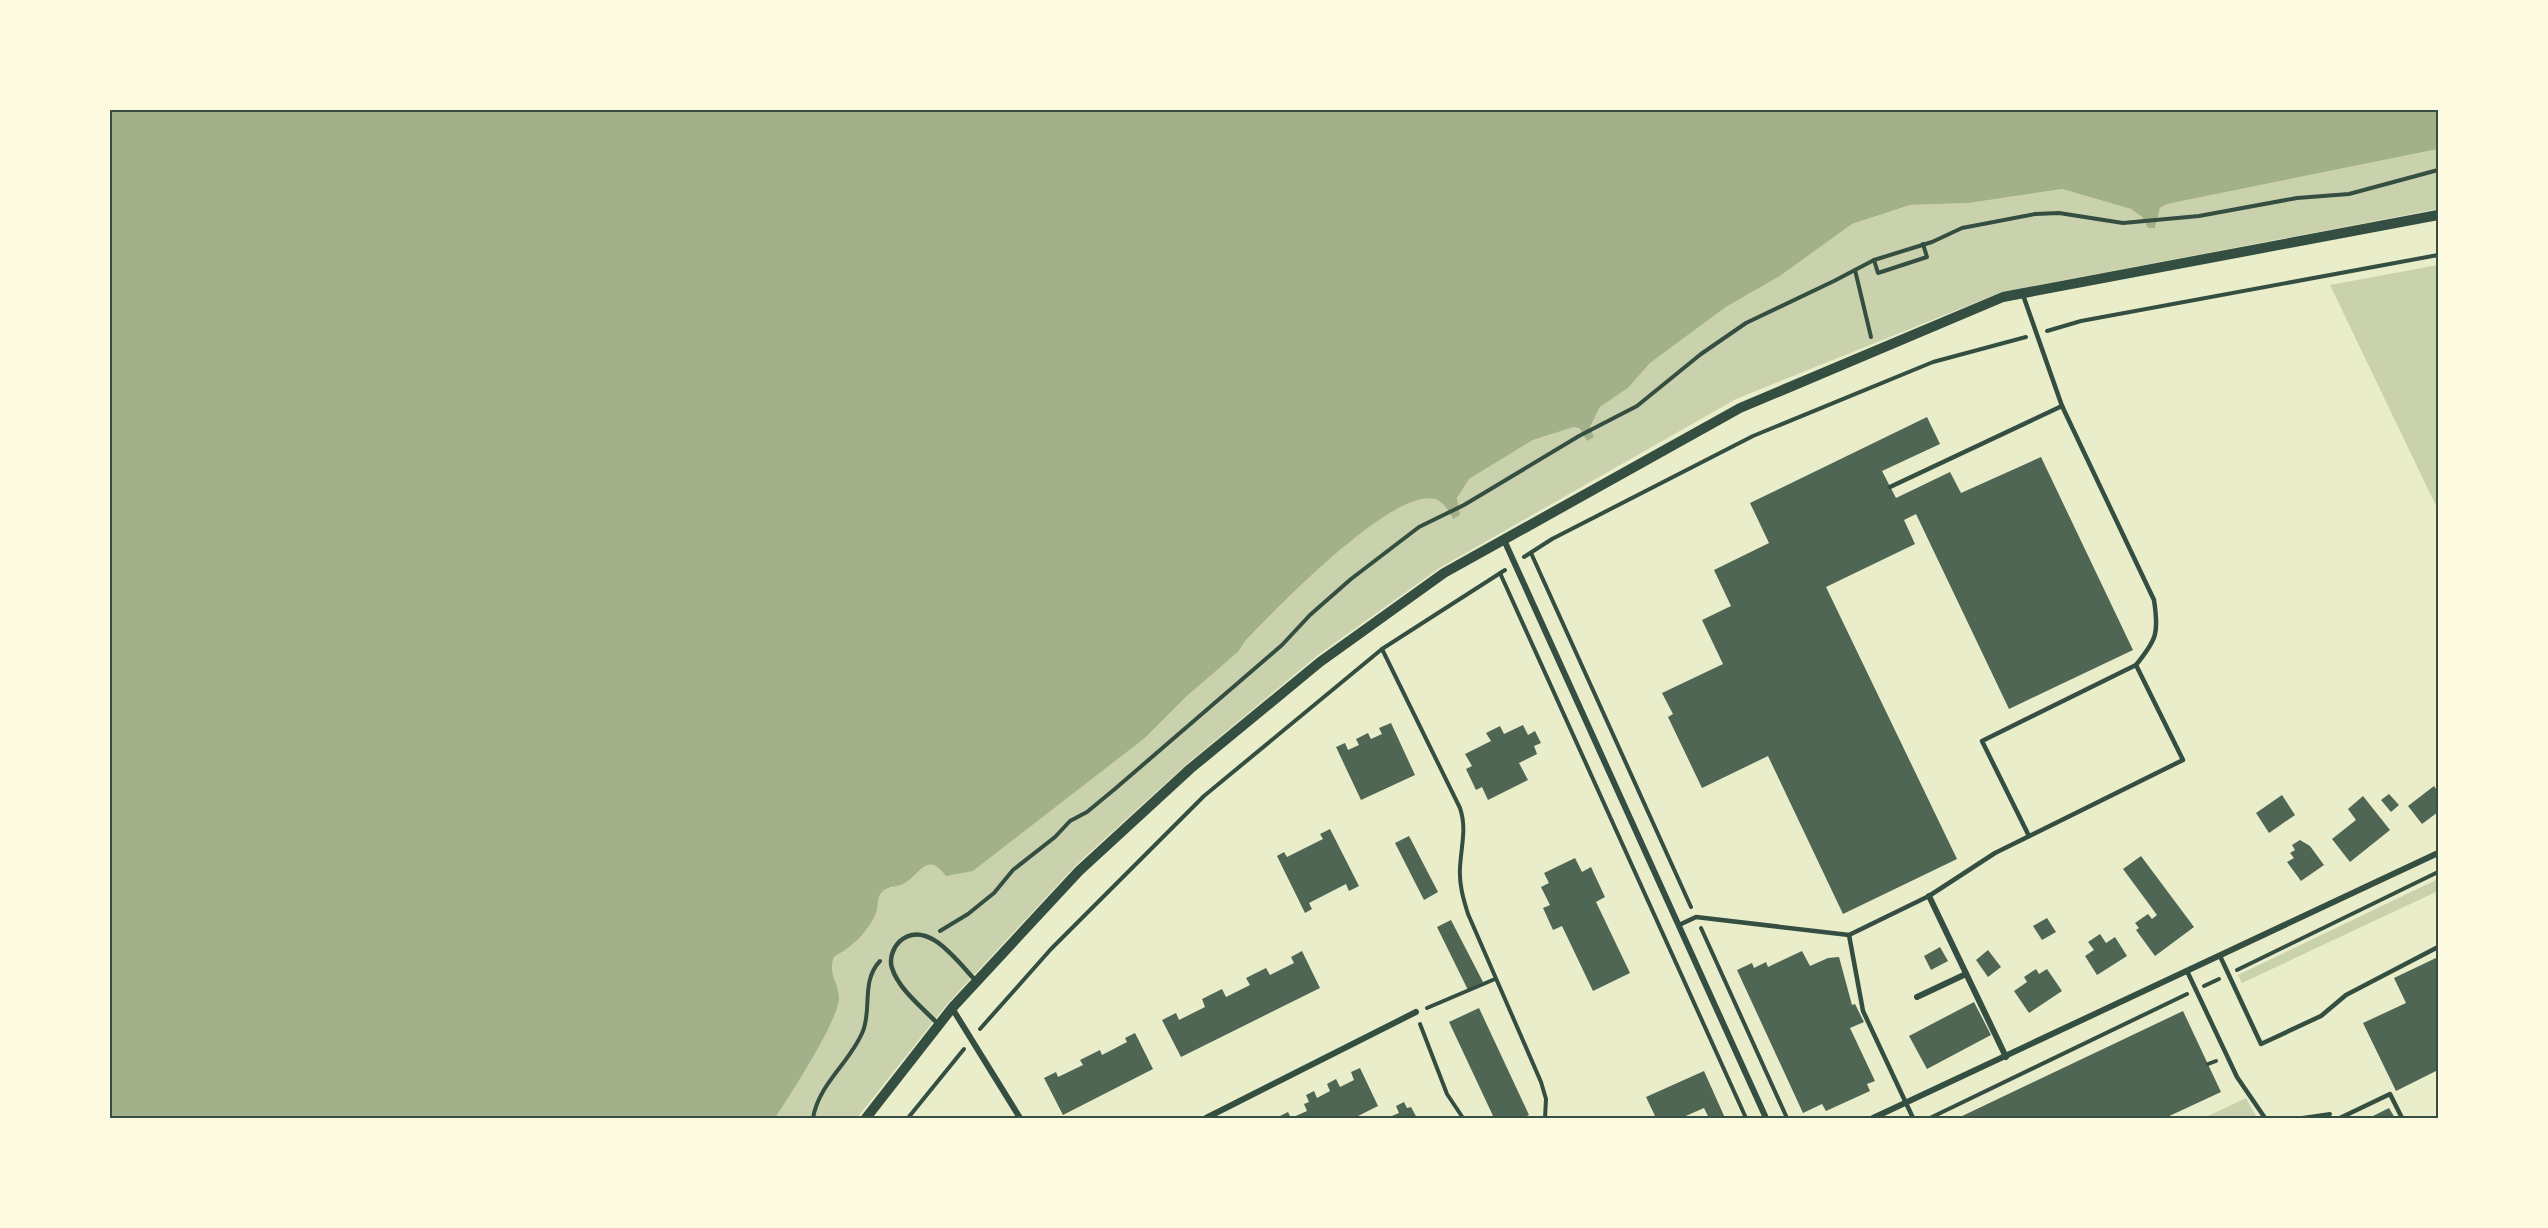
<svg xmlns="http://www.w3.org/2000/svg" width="2548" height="1228" font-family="'Fira Sans Condensed',sans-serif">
<rect width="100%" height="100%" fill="#e9edc9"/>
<g fill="#cad2ad">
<path d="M 2438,149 L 2438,209 L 2002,292 L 1736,399 L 1441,567 L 1318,655 L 1188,763 L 1077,864 L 948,1003 L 857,1118 L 775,1118 C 788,1099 841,1017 839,997 C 838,981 828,974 834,957 L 843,952 L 876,912 L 878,897 L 882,891 L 904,883 L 921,867 L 931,864 L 940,868 L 973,871 L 1145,738 L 1187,696 L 1238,652 L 1246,640 C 1276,609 1392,488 1435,498 C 1443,500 1448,512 1453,519 L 1460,489 L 1469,479 L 1533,440 L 1574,427 L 1594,437 L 1590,427 L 1600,407 L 1628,388 L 1650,363 L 1726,307 L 1780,276 L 1852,224 L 1910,205 L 1969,203 L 2062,189 L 2131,209 L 2142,217 L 2148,228 L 2155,228 L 2160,208 L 2167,204 Z"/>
<polygon points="2438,265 2438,510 2330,285"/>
<polygon points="2438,879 2438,891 2242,983 2238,975"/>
<polygon points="2246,1098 2257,1118 2204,1118"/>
</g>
<path fill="#a3b18a" d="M 110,110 L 2438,110 L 2438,149 L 2167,204 L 2160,208 L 2155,228 L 2148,228 L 2142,217 L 2131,209 L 2062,189 L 1969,203 L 1910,205 L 1852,224 L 1780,276 L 1726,307 L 1650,363 L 1628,388 L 1600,407 L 1590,427 L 1594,437 L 1587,441 L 1580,429 L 1574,427 L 1533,440 L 1469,479 L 1457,498 L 1460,515 L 1453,519 C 1449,512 1443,501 1435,499 C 1392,488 1276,609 1246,640 L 1238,652 L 1187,696 L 1145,738 L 973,871 L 946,876 C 927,851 921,873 905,883 C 898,887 889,886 883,891 C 876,897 879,905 876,913 C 869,931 851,948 834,957 C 828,974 838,981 839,997 C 841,1017 788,1099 775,1118 L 110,1118 Z"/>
<g fill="#4f6655">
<polygon points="1927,417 1940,444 1882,471 1896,498 1950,472 1961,493 2041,457 2133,650 2009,709 1916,514 1904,520 1915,544 1826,587 1957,859 1843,914 1768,756 1702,788 1668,717 1673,714 1662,693 1723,664 1702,620 1731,606 1714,570 1769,543 1750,503"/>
<polygon points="1391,723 1415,775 1361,800 1336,747 1345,743 1348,750 1359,745 1356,739 1368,733 1371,739 1382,734 1379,728"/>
<polygon points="1523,725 1528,735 1535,731 1541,743 1534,746 1537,754 1519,763 1528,780 1488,800 1482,787 1476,790 1466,769 1472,766 1465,754 1491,741 1486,733 1500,726 1504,734"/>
<polygon points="2434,786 2438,792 2438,812 2422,824 2408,806"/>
<polygon points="2389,794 2399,805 2391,812 2381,800"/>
<polygon points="2282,795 2295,815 2269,833 2256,813"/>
<polygon points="2363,796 2390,830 2350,862 2332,839 2356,820 2348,809"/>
<polygon points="1330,829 1359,886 1349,891 1346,884 1309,903 1312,909 1305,913 1277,856 1284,852 1287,857 1323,839 1320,834"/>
<polygon points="1409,836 1438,892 1424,900 1395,843"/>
<polygon points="2300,840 2310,846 2324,865 2301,881 2287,862 2294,858 2290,853 2295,850 2292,845"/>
<polygon points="2141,856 2194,927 2155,956 2136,930 2139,928 2135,923 2148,914 2152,919 2157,915 2123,869"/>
<polygon points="1575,858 1582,872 1591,867 1605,897 1596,902 1630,973 1593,991 1562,926 1553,930 1543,908 1550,905 1541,887 1549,883 1544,873"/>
<polygon points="2047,918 2056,932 2042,940 2033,926"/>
<polygon points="1451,920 1483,982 1468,990 1437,927"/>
<polygon points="2100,934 2106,943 2115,937 2127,956 2097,975 2085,956 2094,950 2088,942"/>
<polygon points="1940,947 1948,961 1931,970 1924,956"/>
<polygon points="1988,950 2001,967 1988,977 1976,960"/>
<polygon points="1302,951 1320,988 1181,1057 1162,1020 1176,1013 1179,1020 1205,1007 1202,999 1222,989 1226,997 1250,985 1246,978 1266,968 1270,975 1294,963 1291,957"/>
<polygon points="1802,951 1810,966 1828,958 1839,957 1852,1005 1855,1004 1864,1022 1850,1028 1875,1081 1867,1084 1870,1091 1826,1111 1822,1104 1803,1113 1737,970 1752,963 1754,968 1766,962 1768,967"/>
<polygon points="2438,957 2438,1070 2396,1091 2363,1023 2406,1003 2394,978"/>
<polygon points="2036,969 2039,974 2047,969 2062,991 2029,1013 2014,991 2027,982 2024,977"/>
<polygon points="1974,1002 1991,1035 1927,1069 1909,1036"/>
<polygon points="1479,1008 1529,1115 1522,1118 1494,1118 1449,1022"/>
<polygon points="2183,1011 2221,1092 2165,1118 1958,1118"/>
<polygon points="1135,1033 1153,1069 1063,1115 1044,1078 1056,1072 1058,1077 1083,1065 1080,1060 1100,1050 1102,1055 1127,1042 1125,1038"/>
<polygon points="1360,1068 1378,1106 1354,1118 1281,1118 1280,1116 1288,1112 1291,1118 1307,1111 1304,1104 1309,1102 1306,1095 1314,1091 1317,1098 1330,1091 1327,1084 1336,1079 1340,1087 1354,1080 1351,1072"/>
<polygon points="1704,1071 1725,1118 1709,1118 1704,1108 1681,1118 1656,1118 1646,1097"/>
<polygon points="1404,1102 1407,1108 1411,1107 1417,1118 1387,1118 1399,1113 1396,1106"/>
<polygon points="2389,1108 2395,1118 2369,1118"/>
</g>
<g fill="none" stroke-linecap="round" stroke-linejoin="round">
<g stroke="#344e41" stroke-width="4">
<polyline points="1874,260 1878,273 1927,257 1923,244"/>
<polyline points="1855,270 1871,337"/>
<polyline points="2047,331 2081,321 2438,255"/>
<polyline points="1531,553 1691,907"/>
<polyline points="1524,557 1552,539 1753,436 1933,362 2026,337"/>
<polyline points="1500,573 1746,1118"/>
<path d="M 1382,649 L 1460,808 C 1467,829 1461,846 1460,868 C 1459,884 1463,898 1468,914 L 1541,1082 L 1546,1099 L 1545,1118"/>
<polyline points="1701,928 1787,1118"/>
<polyline points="940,931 968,914 994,893 1013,870 1055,837 1070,821 1087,812 1116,788 1282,645 1310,615 1351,579 1419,527 1464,505 1579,436 1637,406 1701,354 1746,323 1834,281 1874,260 1932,242 1962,228 2035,214 2059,213 2123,223 2199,216 2297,198 2349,194 2438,170"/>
<polyline points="2237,970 2438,872"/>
<polyline points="2204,986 2219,979"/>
<polyline points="1427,1008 1495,979"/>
<polyline points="1420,1024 1447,1094 1463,1118"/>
<polyline points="980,1029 1051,949 1204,796 1382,649 1505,570"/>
<polyline points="2208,1064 2216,1061"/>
<path d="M 813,1118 C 819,1083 850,1063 863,1031 C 872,1008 861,981 880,961"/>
<polyline points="908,1118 964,1049"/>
<polyline points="1930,1118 2187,994"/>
<polyline points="2302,1118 2330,1114"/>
</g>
<g stroke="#344e41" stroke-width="4.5">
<path d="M 2023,295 L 2062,406 L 2154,600 C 2159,633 2157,639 2136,665 L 1982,741 L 2029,836"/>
<polyline points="1890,487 2062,406"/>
<polyline points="1679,925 1696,917 1849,935 1929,896 1995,853 2183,760 2136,665"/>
<polyline points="1849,935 1863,1011 1913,1118"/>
<polyline points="2220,956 2261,1044 2321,1016 2346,995 2438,947"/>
<polyline points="2187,971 2237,1077 2265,1118"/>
<path d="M 939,1025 C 923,1008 899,990 892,968 C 889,959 893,948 899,942 C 927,916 959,964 977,982"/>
<polyline points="2340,1118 2390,1094 2402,1118"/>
</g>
<g stroke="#344e41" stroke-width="6">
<polyline points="1504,540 1766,1118"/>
<polyline points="1929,896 2006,1057"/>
<polyline points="1917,997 1966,974"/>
<polyline points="952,1008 1020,1118"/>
<polyline points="1206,1118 1416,1012"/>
<polyline points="1873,1118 2438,853"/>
</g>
<polyline stroke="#344e41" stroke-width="10" points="866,1118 952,1008 1079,871 1190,769 1320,662 1444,573 1740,408 2003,297 2438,215"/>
</g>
<rect width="2548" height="1228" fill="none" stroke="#fefae0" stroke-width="222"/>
<rect x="111" y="111" width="2326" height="1006" fill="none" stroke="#344e41" stroke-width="2"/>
</svg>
